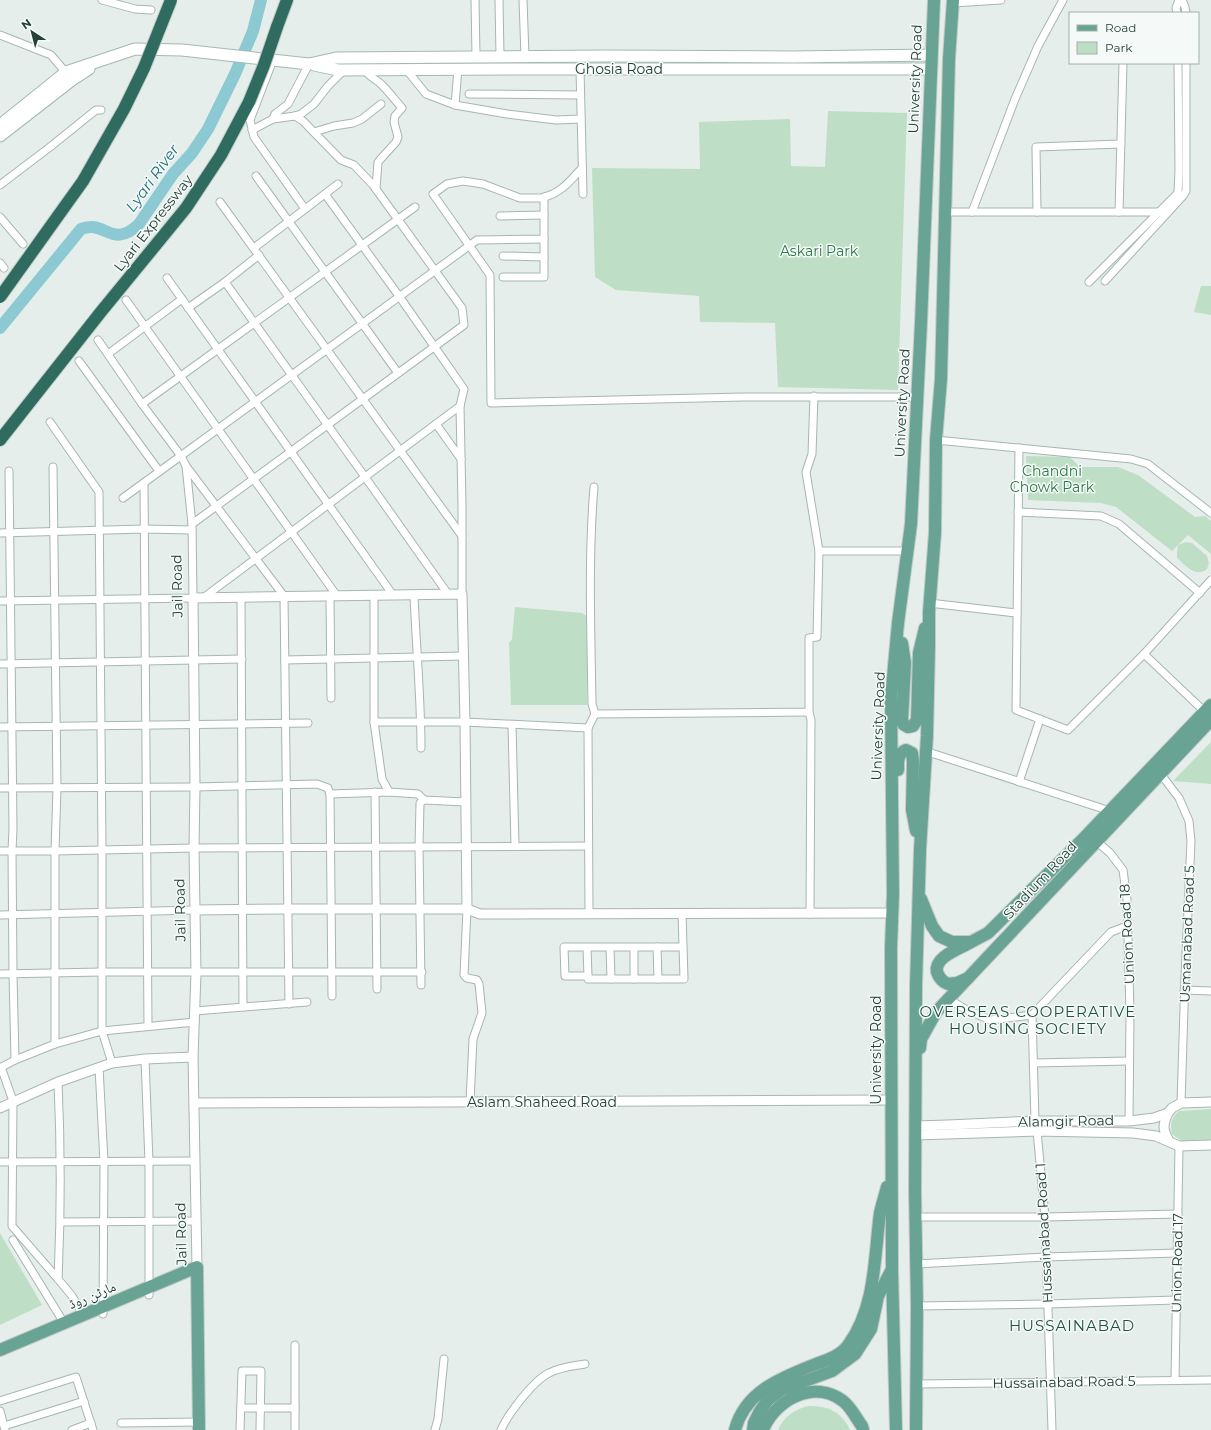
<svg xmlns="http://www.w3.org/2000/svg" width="1211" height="1430" font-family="Montserrat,'Noto Naskh Arabic',sans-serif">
<rect width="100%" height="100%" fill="#e5eeea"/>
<g fill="#bedfc6">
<polygon points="828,111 907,113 898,390 778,387 775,323 700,322 699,296 616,290 595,277 592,168 700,169 699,122 790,119 791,166 825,167"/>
<polygon points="1201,286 1211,286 1211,315 1194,312"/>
<path d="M 1026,456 L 1070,457 L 1080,467 L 1118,467 L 1138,475 L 1195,517 L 1205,516 L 1211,521 L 1211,554 L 1188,535 L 1178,545 L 1186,542 L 1192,543 L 1207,556 L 1209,563 L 1207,569 C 1195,578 1186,566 1177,558 L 1177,551 L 1178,545 L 1172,551 L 1116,507 L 1101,503 L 1028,500 Z"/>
<polygon points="515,607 582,613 588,617 587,705 511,705 509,643 512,639"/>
<polygon points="1211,742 1211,784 1173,781"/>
<path d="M 1211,1109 L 1211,1140 L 1182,1141 L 1172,1134 C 1170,1124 1171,1118 1179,1111 Z"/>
<polygon points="0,1233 42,1305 0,1325"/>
<path d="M 808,1406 C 828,1406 841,1411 850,1430 L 778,1430 C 784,1416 794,1410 808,1406 Z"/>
</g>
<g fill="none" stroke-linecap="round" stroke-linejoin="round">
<path stroke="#8dc9d2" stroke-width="12" d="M 0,328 L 81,229 C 105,219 112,250 139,224 L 173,174 L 192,153 L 208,129 L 235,74 L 253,31 L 261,0"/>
<g stroke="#a7b6b1" stroke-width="9">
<g id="minor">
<polyline points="102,0 135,9 151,10"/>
<polyline points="475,0 476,56"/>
<polyline points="499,0 500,56"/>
<polyline points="523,0 525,56"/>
<polyline points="1182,0 1185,7 1186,13"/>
<polyline points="953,3 1001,0"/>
<polyline points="1177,13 1176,8 1179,0"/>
<polyline points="0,35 51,55 68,75"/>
<polyline points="273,60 250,120 254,137 305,209"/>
<polyline points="406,69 426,94 455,105 507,114 556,120 581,119"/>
<polyline points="580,69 583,194"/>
<path d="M 365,70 C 369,77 376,79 382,85 C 389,92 395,100 402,108 L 395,116 L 394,122 L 398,137 L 396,142 L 378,162 L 376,189"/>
<polyline points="469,94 580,95"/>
<polyline points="455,105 458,69"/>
<polyline points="273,119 275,114 288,104 309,64"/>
<polyline points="252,130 273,119 295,116 301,114 314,104 328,86 344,70"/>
<polyline points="314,132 334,126 353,123 362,119 381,104"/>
<polyline points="256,176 398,373"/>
<polyline points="0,185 50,147 96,110 101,110"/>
<polyline points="325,194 399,296 464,389 460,406 462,505 462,594"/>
<polyline points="544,198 520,198 483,184 463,181 447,184 433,194 490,275 491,403 743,397 918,397"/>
<polyline points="220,202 462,536"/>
<polyline points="945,212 1160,212 1162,213"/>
<polyline points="972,212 1015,99 1038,46 1063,0"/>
<polyline points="1037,212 1036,147 1121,144"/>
<polyline points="1119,212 1123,63"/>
<polyline points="500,216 544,215"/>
<polyline points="0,217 23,244"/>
<polyline points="254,248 338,184"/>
<polyline points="503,256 544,257"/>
<polyline points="0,263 4,268"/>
<polyline points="503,277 544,277 544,239"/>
<polyline points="167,278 393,595"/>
<polyline points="1105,281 1183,196 1186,191 1186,63"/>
<polyline points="225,282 365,477 448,594"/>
<polyline points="1089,282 1178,193 1179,170 1178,63"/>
<polyline points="126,300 337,596"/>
<polyline points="188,308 225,282 259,255"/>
<polyline points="108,354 182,299"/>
<polyline points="79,361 159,471"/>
<polyline points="142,404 415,207"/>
<polyline points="50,422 99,492 102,850 102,1031 112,1063"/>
<polyline points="436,424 461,459"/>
<polyline points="936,440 1131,459 1148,464 1211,513"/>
<polyline points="1019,448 1016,710 1068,730 1144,654 1211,580"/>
<polyline points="186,466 284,596 289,1004"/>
<polyline points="53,467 57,788 55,851 55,1044"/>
<polyline points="9,471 13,828 12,851 13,974 15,1060"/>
<polyline points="144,483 148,1026"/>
<path d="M 594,487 C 588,559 591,631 592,704 L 595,714 L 809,712 L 809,638 L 817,637 L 819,551 L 806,472 L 812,454 L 814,396"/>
<path d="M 123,498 L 477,240 L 544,239 L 544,197 C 561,193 571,180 582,168"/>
<polyline points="1018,512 1101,516 1119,524 1200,593"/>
<polyline points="192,524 464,325 462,308 373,185 354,165 341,160 303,121 295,116"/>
<polyline points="0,533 144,529 192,530"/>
<polyline points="819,551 907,551"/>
<polyline points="374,595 374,722 382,779 389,792"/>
<path d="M 414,595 C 416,646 421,697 421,748"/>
<polyline points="330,596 331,698"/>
<polyline points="241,597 243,1007"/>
<polyline points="203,598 460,406"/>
<polyline points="0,601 193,598 192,524 186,466 181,456 142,404 98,340"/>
<polyline points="929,603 1016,613"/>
<polyline points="1144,654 1205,712"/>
<polyline points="285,660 463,656"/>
<polyline points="0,664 242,659"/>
<polyline points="809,712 811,720 810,914"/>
<polyline points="374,722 465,722 588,728"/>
<polyline points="512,725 515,846"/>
<polyline points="0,727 308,723"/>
<polyline points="925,751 1110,811"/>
<polyline points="1160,773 1179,798 1189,821 1191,841 1185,977 1181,1103"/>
<polyline points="1019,782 1040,719"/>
<polyline points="0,788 195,787 317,784 328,788 330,794 389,792 418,794 424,800 465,802"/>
<polyline points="375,792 377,989"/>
<polyline points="330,794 332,996"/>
<polyline points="1094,839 1110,853 1123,870 1127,900 1130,1013 1129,1121"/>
<polyline points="0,851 55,851 194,848 588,846"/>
<polyline points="467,909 464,975 467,978 477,980 479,984 482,1013 473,1039 470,1102"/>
<polyline points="589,913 588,728 595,714"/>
<polyline points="682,913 684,979 588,979 588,976 565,976 564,947 683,947"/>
<polyline points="0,915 195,910"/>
<polyline points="657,947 658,979"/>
<polyline points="587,948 588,976"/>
<polyline points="610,948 611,979"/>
<polyline points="0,974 102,972 422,972"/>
<polyline points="634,979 634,948"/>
<polyline points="421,985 419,847 420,803 424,800"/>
<polyline points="1184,990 1211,991"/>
<polyline points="949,999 965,1009 990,1020 1032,1015"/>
<polyline points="195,1011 307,1002"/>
<polyline points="145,1059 149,1162 149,1295"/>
<polyline points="1034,1063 1129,1061"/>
<polyline points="1,1067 13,1101 12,1226 58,1279 72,1296 83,1315"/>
<polyline points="99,1067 104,1162 103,1314"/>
<polyline points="0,1068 15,1060 55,1044 102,1031 195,1022"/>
<path d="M 58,1082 C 61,1148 61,1213 58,1279"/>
<polyline points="1035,1121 1032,1015 1111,932 1127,926"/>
<polyline points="1037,1131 1045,1217 1052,1430"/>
<polyline points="0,1162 195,1161"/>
<polyline points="915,1217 1045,1217 1178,1214"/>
<polyline points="61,1222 196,1221"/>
<polyline points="13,1240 64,1323"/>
<polyline points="916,1264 1046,1257 1177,1253"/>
<polyline points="917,1306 1048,1304 1176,1300"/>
<polyline points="1175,1380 1179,1146"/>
<polyline points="917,1384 1211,1380"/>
<polyline points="0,1401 76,1377 93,1430"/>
<polyline points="241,1408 295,1408 295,1345"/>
<polyline points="0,1411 5,1430"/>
<polyline points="121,1423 200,1422"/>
<polyline points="4,1426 84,1401"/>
<polyline points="72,1430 91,1423"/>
<polyline points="240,1430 242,1371 261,1371 260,1430"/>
<polyline points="295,1430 295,1408"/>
<polyline points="435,1430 438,1419 444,1359"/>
<path d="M 501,1430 C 508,1414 533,1381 549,1373 C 560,1367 573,1366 585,1364"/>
</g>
</g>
<g stroke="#a7b6b1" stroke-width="11">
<g id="tertiary">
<polyline points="195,910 288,909 467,909 480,914 892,913"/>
<polyline points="194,1103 891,1100"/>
<polyline points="0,1108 58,1082 112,1063 145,1059 193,1057"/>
<path d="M 1168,1113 C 1162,1126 1163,1130 1169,1141"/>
<polyline points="916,1126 948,1125 1035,1121 1129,1121 1154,1118 1168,1113 1172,1108 1181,1103 1211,1102"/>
<polyline points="915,1135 1037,1131 1133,1133 1156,1136 1179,1146 1211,1145"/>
<polyline points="197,1267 193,1057 196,973 194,848 195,787 193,598 462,594 465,722 467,909"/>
</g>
</g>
<g stroke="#a3bab1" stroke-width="13">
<g id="secondary">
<polyline points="314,65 338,70 516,69 930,69"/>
<polyline points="0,125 66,72 135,49 182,50 309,64 336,58 604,56 793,57 931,55"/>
<polyline points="0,136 72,80 89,69"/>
</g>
</g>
<g stroke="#c2cac7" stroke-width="14">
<g id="primary">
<polyline points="902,643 905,663 902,721 903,724 908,727 913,726 917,720 919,653 925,628"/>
<path d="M 898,770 C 898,761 897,754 906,750 L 912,753 L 913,761 L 912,810 L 916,831"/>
<polyline points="921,899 932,926 939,936 952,942 971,942 988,933 1085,837 1211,705"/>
<path d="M 968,978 L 957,983 L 948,984 C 943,982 939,978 937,972 C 934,957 959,949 969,943"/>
<polyline points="920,1048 921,1039 936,1012 1211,720"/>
<polyline points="0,1350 197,1267 199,1430"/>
<path d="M 735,1430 C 745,1391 783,1377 816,1364 C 828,1360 842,1355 849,1344 C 876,1306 874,1258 880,1213 C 882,1204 885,1195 887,1187"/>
<polyline points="753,1430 754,1423 760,1411 768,1400 781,1390 832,1371 855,1354 871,1329 878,1296 891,1271"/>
<path d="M 763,1430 C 775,1399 815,1379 843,1401 C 851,1407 856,1418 862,1426 L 863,1430"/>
<polyline points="896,1430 892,1270 891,948 893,894 891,699 898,623 911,524 921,323 934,0"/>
<polyline points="916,1430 917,1306 915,1192 916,986 920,850 927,736 929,646 929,612 935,533 936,440 941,379 949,59 953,0"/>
</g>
</g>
<g stroke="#c2cac7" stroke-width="14">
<g id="motorway">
<polyline points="277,27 287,0"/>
<polyline points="0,440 100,313 186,208 221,155 249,102"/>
</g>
</g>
<use href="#minor" stroke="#fff" stroke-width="7"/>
<use href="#tertiary" stroke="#fff" stroke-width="9"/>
<use href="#secondary" stroke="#fff" stroke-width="11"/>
<use href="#primary" stroke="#69a393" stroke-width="12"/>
<use href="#motorway" stroke="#2f6c5f" stroke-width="12"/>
<g stroke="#c2cac7" stroke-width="14" stroke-linecap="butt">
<g id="motorway-bridge">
<polyline points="249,102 264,65 277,27"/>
<polyline points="0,297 83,181 124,109 144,68 171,0"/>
</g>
</g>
<use href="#motorway-bridge" stroke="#2f6c5f" stroke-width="12"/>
</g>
<g text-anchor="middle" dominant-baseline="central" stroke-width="3" stroke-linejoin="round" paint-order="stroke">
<g font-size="14" fill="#244038" stroke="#f5faf8">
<text x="619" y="69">Ghosia Road</text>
<text transform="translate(915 79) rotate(-88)">University Road</text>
<text transform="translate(153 223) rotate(-52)">Lyari Expressway</text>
<text transform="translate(902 403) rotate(-87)">University Road</text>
<text transform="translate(177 586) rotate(-91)">Jail Road</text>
<text transform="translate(878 726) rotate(-88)">University Road</text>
<text transform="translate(1040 880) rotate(-47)">Stadium Road</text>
<text transform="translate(180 910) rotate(-91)">Jail Road</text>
<text transform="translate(1127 934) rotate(-93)">Union Road 18</text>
<text transform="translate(1187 934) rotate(-88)">Usmanabad Road 5</text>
<text transform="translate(876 1050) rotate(-90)">University Road</text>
<text x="542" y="1102">Aslam Shaheed Road</text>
<text transform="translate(1066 1121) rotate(-1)">Alamgir Road</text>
<text transform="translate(1044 1233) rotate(-93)">Hussainabad Road 1</text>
<text transform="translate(181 1234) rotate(-91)">Jail Road</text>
<text transform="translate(1177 1263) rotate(-89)">Union Road 17</text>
<text transform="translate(92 1295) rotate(-23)">مارٹن روڈ</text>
<text transform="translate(1064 1382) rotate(-1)">Hussainabad Road 5</text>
</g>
<g font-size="14" fill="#2d7749" stroke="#f5faf8">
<text x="819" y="251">Askari Park</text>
<text x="1052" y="471">Chandni<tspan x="1052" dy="16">Chowk Park</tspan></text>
</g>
<g font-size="15" font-style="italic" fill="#1d6e7d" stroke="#f5faf8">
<text transform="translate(152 178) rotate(-54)">Lyari River</text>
</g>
<g font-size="15" letter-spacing="1" fill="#1f5245" stroke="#f5faf8">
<text x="1028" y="1011">OVERSEAS COOPERATIVE<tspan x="1028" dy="17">HOUSING SOCIETY</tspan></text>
<text x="1072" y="1325">HUSSAINABAD</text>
</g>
</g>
<rect x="1069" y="12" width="130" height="52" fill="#f5faf8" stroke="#a1b0ab"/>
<rect x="1077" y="25" width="20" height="6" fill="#69a393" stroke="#a1b0ab"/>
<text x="1105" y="32" font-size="12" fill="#244038">Road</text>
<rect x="1077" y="42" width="20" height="12" fill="#bedfc6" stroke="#a1b0ab"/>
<text x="1105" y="52" font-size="12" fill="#244038">Park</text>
<g transform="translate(32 32) rotate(324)" stroke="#f5faf8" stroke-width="3" paint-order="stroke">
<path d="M0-3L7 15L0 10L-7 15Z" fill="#244038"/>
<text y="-6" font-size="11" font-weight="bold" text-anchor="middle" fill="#244038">N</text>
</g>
</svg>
